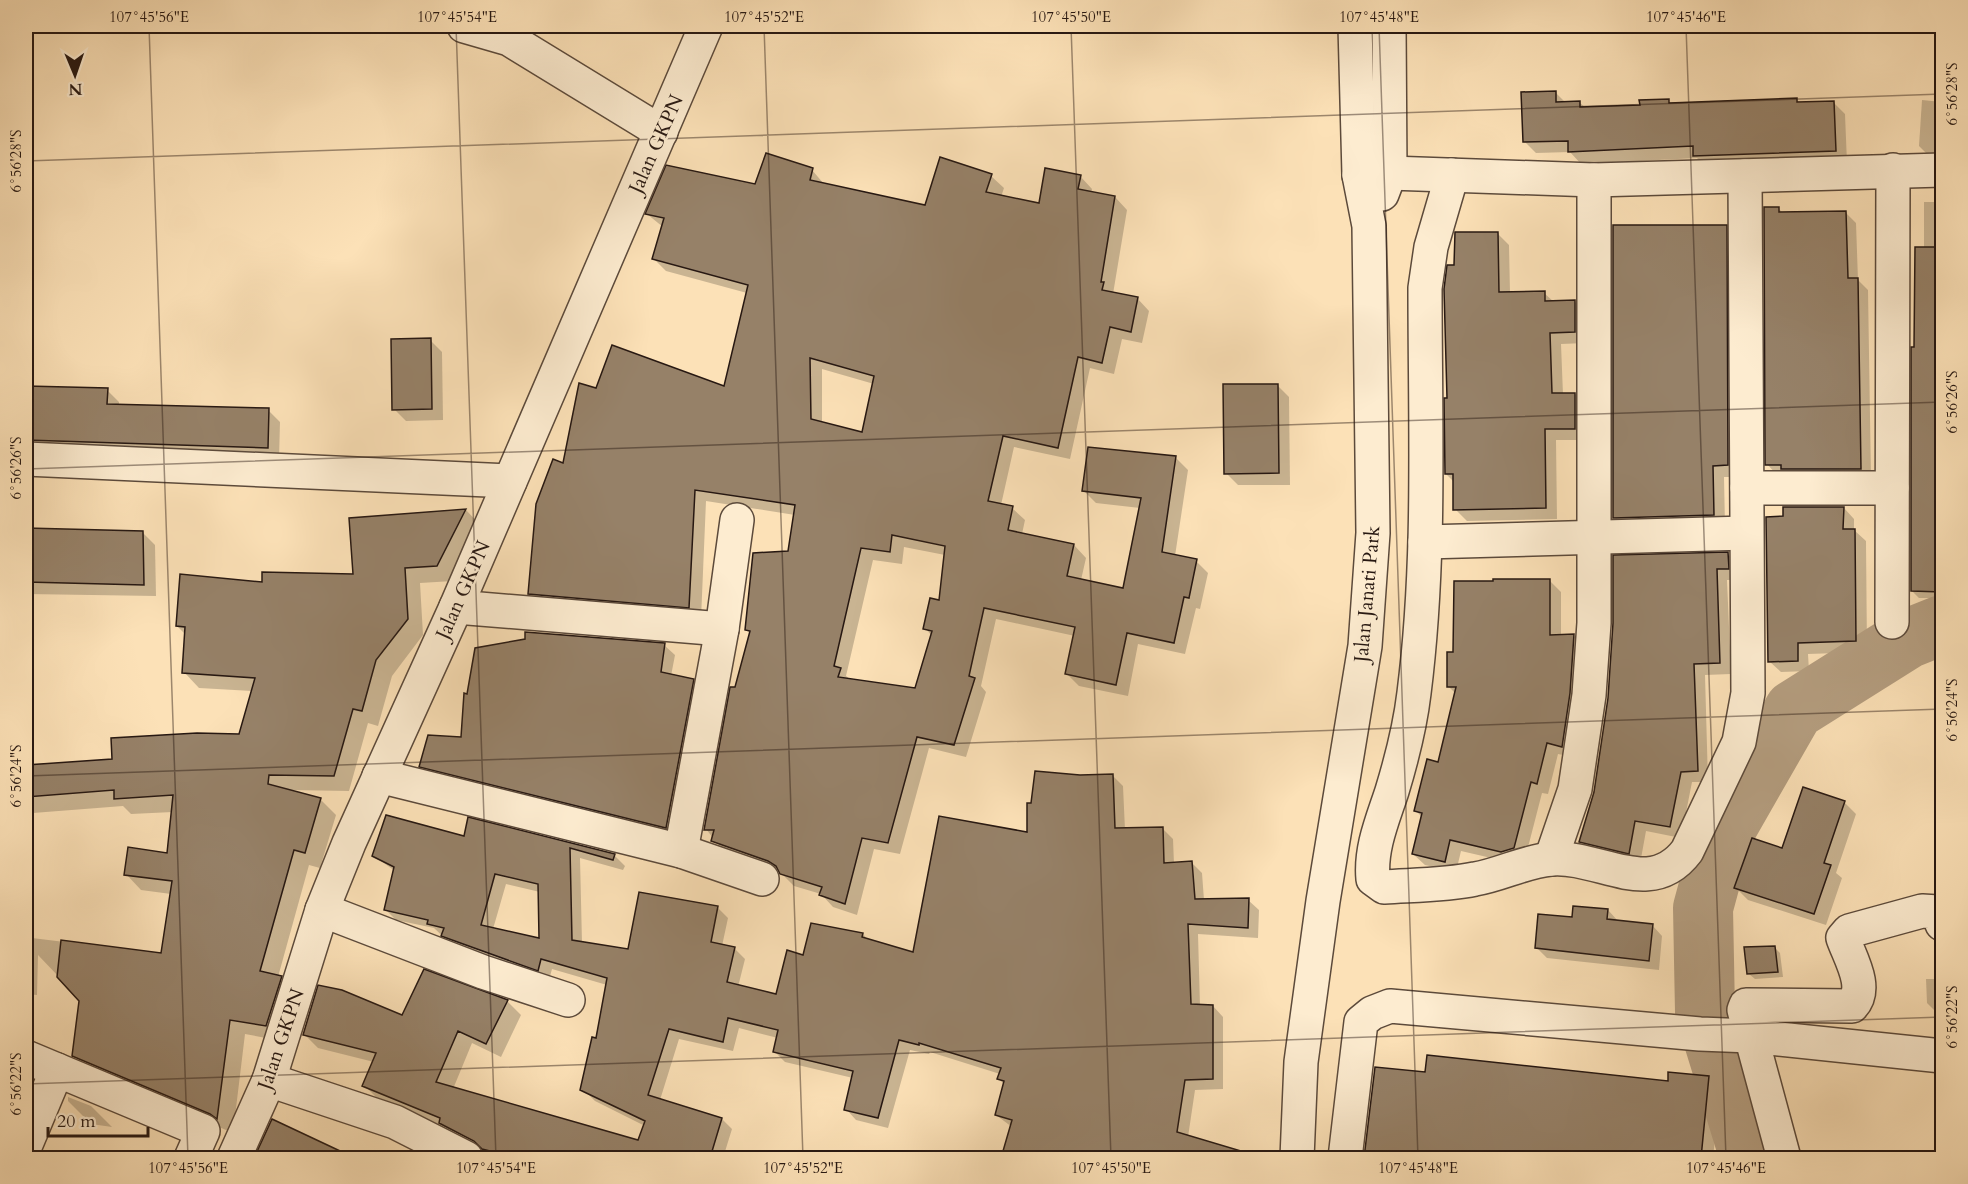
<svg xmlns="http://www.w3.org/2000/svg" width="1968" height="1184" font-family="Cardo,serif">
<rect width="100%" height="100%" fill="#fce1b7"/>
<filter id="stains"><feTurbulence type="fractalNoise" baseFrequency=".00333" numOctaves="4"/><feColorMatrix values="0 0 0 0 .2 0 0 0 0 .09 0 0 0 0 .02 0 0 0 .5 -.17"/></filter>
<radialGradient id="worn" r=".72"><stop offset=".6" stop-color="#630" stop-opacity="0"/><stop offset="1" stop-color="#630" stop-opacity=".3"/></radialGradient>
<g fill="#0003" fill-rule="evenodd">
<polygon points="1555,92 1566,103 1580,103 1586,108 1641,107 1668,101 1672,104 1797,100 1800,103 1833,102 1845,114 1847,163 1706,167 1697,158 1581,164 1570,152 1536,153 1525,142"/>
<polygon points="1922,100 1942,102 1942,159 1931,158 1919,146"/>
<path d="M 812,170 L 824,184 L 926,207 L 991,176 L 1004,188 L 1001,197 L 1040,205 L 1080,176 L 1092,189 L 1091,193 L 1115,197 L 1127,210 L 1113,294 L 1137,298 L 1149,311 L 1142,343 L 1122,339 L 1114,374 L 1090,368 L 1070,459 L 1014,447 L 1001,505 L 1012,508 L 1025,520 L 1022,534 L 1074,545 L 1086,558 L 1081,580 L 1125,590 L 1140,508 L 1096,503 L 1084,491 L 1089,449 L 1176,458 L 1188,470 L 1175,556 L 1196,561 L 1208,573 L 1200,609 L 1196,608 L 1185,654 L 1138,644 L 1128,696 L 1079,686 L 1067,674 L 1075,636 L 996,619 L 981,686 L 986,692 L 966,757 L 929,748 L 900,854 L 874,849 L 857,915 L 833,907 L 821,894 L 794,886 L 781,873 L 725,853 L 706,829 L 736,689 L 751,634 L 746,629 L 790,553 L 795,515 L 706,501 L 701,619 L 542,606 L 530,594 L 564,465 L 597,390 L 726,388 L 747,293 L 666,271 L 654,259 L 663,227 L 647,214 ZM 822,369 L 874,384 L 863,434 L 822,423 ZM 904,547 L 945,555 L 940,602 L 925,628 L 932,636 L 916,690 L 851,680 L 846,676 L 873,560 L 902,564 Z"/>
<polygon points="1924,202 1942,202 1942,598 1919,598 1912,591 1916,348 1924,249"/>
<polygon points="1778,208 1784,214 1846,213 1856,223 1858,280 1868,290 1871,479 1777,475 1767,464"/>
<polygon points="1726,227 1738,238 1739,477 1724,477 1725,526 1626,529 1614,517"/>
<polygon points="1497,233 1509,245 1510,293 1544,293 1554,302 1575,302 1586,313 1586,343 1561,344 1563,395 1575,394 1586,406 1586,440 1556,440 1557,519 1467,521 1455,509 1454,482 1446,474 1456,266"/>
<polygon points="430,340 442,352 443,420 406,421 394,409"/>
<polygon points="1277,385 1289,397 1290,485 1238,485 1226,473"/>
<polygon points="26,388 107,390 119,402 119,406 268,410 280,422 279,459 26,452"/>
<polygon points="1844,508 1854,519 1854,530 1866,541 1867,652 1808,654 1809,671 1781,672 1770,662"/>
<polygon points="466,510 481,526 453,581 420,583 423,635 392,676 378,726 368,723 349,791 289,790 320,799 336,815 320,868 309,865 278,977 296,993 282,1041 245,1034 233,1133 89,1071 74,1055 81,1000 38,955 37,995 26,994 26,932 32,938 163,954 171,894 141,890 126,874 169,855 173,812 131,814 123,806 33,813 33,820 26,821 26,767 114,760 240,736 252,691 199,688 184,672 186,635 177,626 263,584 355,575 351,519"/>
<polygon points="26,529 143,533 155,545 156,596 26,594"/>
<polygon points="1728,554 1739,565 1739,580 1727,580 1731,674 1705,675 1708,782 1692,782 1681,838 1646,831 1640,864 1592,853 1581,842 1595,792 1609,698"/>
<polygon points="1550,581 1561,592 1561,636 1574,636 1585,647 1573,757 1558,754 1548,794 1542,793 1525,859 1513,863 1461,851 1456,872 1425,865 1413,854 1422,817 1415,810 1439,763 1456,694 1448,686 1455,653"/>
<polygon points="664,645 675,655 671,676 693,680 703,691 676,837 431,777 421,766 462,739"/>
<path d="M 1113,776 L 1123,786 L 1125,830 L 1162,828 L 1173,839 L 1174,864 L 1192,863 L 1202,873 L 1204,900 L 1248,900 L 1259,910 L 1258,938 L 1198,934 L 1200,1006 L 1213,1006 L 1223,1017 L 1223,1089 L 1195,1090 L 1188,1137 L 1219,1153 L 1217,1158 L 1003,1158 L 1012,1127 L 996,1115 L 1005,1085 L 999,1079 L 1000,1074 L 930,1052 L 929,1054 L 910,1050 L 888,1128 L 856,1120 L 846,1109 L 853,1078 L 785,1062 L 774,1051 L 778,1038 L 739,1028 L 733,1051 L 679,1039 L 660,1100 L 722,1119 L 732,1129 L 723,1158 L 649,1158 L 645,1156 L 644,1158 L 575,1158 L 586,1127 L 638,1144 L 645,1126 L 595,1101 L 584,1090 L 607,985 L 552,969 L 549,980 L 453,946 L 434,928 L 396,920 L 386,910 L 395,871 L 374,856 L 466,838 L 469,819 L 614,855 L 625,866 L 623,870 L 580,858 L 582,943 L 629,951 L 717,907 L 728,918 L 722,946 L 734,948 L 745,959 L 738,987 L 777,996 L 804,956 L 813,925 L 863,934 L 868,940 L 914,954 L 1029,834 L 1033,804 L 1079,777 ZM 506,884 L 540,892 L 540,940 L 493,929 Z"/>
<polygon points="1844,802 1856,814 1836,873 1842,878 1826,925 1748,900 1736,888"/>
<polygon points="1608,910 1618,921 1652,925 1662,936 1659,970 1547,958 1537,948 1573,919"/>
<polygon points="1774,947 1780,953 1783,977 1755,979 1749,974"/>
<polygon points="1926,979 1942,979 1942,1014 1938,1014 1927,1003"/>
<polygon points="507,1001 521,1015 501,1057 472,1043 453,1089 555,1128 543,1158 494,1158 455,1137 445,1127 378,1099 364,1085 374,1062 318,1048 304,1034"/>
<polygon points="1376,1069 1427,1074 1669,1083 1708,1078 1720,1090 1713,1158 1365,1158"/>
<polygon points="68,1097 91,1106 112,1127 91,1124 68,1101"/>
<polygon points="273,1121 352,1158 256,1158"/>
</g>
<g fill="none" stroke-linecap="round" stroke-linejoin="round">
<polyline stroke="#b49d7f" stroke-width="60" points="1750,1158 1705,1012 1703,908 1723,834 1794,710 1907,639 1942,625"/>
</g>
<g fill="#968168" stroke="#271812" stroke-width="1.5" fill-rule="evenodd">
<polygon points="1556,91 1556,102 1580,101 1580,107 1640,105 1639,100 1669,99 1669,103 1797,98 1797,102 1834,101 1836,151 1693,156 1693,146 1568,152 1568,141 1523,142 1521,92"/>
<path d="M 766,153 L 813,168 L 810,180 L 925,205 L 940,157 L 992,174 L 986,192 L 1039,203 L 1045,168 L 1081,175 L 1078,189 L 1115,196 L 1101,282 L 1104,282 L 1102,290 L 1138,297 L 1131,332 L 1110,327 L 1102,363 L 1078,357 L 1058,448 L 1003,436 L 988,501 L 1013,506 L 1008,530 L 1074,544 L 1067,576 L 1123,588 L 1141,498 L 1082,491 L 1088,447 L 1176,456 L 1162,552 L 1197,559 L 1189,598 L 1184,597 L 1174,643 L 1127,633 L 1116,685 L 1065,674 L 1075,627 L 984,608 L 969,676 L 975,678 L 954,745 L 917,737 L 888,843 L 862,838 L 845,904 L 819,895 L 822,887 L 780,874 L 776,866 L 768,861 L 711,841 L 714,830 L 704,830 L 730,687 L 735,687 L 750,631 L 745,630 L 753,553 L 788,551 L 795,505 L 695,490 L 689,608 L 528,594 L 536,504 L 553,459 L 563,463 L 579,383 L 596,388 L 612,345 L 724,386 L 748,285 L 652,259 L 664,218 L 645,214 L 666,165 L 755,184 ZM 810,358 L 874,376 L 862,432 L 811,419 ZM 892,535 L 945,546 L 939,600 L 930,598 L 923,629 L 932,631 L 915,688 L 838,677 L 841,668 L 834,666 L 861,548 L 890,552 Z"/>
<polygon points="1764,207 1779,207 1779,212 1846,211 1848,278 1858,278 1861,469 1781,469 1781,465 1765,465"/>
<polygon points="1613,225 1727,225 1728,465 1713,466 1714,515 1613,518"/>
<polygon points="1455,232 1498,232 1499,292 1545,291 1545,301 1575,300 1575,332 1550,333 1552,393 1575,393 1575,429 1545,429 1546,508 1453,510 1453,474 1445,474 1444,398 1447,398 1444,289 1447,265 1454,265"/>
<polygon points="1915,247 1942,247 1942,592 1911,591 1911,347 1914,347"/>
<polygon points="431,338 432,409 392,410 391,339"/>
<polygon points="1223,384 1278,384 1279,473 1224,474"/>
<polygon points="26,386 108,388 107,404 269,408 268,448 26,440"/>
<polygon points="1783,507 1844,507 1843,529 1855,529 1856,641 1798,643 1798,661 1768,662 1766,517 1783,516"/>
<polygon points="466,509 437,566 405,568 408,619 376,660 362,711 353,709 334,776 269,775 268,784 321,798 305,853 294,850 260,971 282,976 266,1026 230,1020 217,1119 210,1114 72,1056 79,1001 57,977 61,940 161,953 172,881 124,875 128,847 167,853 173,795 114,799 114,790 26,797 26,765 112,759 111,738 197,733 239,734 255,678 182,673 185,627 176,626 180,574 262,582 262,572 353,574 349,518"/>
<polygon points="26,528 143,531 144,585 26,582"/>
<polygon points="1728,552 1729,569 1717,569 1720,663 1694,664 1698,771 1681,772 1670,827 1635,821 1629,854 1579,842 1594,792 1608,698 1613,623 1613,555"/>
<polygon points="1493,579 1550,579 1550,635 1574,634 1570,693 1562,747 1547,743 1537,784 1531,782 1514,848 1501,852 1450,840 1445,862 1412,854 1422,813 1414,811 1427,759 1438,762 1456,687 1447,687 1447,652 1453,652 1454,581 1493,581"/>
<polygon points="525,632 665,643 661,672 694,679 666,828 419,767 428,735 461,737 464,693 467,694 475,648 525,639"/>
<path d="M 1035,771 L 1080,775 L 1113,774 L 1115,828 L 1163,827 L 1164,863 L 1192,861 L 1195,899 L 1249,898 L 1248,928 L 1188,924 L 1191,1004 L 1213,1005 L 1213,1079 L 1185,1080 L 1177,1132 L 1241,1151 L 1240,1158 L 1001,1158 L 1012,1120 L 995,1115 L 1004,1081 L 997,1079 L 1001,1068 L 919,1043 L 919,1045 L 899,1040 L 878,1118 L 844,1110 L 853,1071 L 773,1052 L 778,1030 L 728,1018 L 723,1042 L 669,1029 L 648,1095 L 722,1118 L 710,1158 L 518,1158 L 482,1149 L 474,1141 L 439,1123 L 440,1118 L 362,1086 L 376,1053 L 303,1035 L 318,985 L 342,990 L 402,1015 L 424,969 L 508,1000 L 486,1044 L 458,1031 L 436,1082 L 638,1140 L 645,1121 L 580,1090 L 592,1037 L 596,1038 L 607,978 L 541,959 L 538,971 L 441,936 L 444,928 L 427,924 L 428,920 L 384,910 L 394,867 L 372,856 L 386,815 L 464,836 L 468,817 L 615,854 L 613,860 L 570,848 L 572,940 L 628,949 L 639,892 L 718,906 L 711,942 L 735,947 L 727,982 L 776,994 L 787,950 L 803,955 L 811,923 L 863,933 L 862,937 L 913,952 L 939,816 L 1027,832 L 1027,803 L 1031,803 ZM 495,874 L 538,884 L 539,938 L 481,925 Z"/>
<polygon points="1803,787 1845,801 1824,863 1831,865 1814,914 1734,888 1752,838 1782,848"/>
<polygon points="1573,906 1608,909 1607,919 1653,924 1649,961 1535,948 1538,914 1572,917"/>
<polygon points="1775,946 1778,972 1747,974 1744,947"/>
<polygon points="1427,1055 1668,1081 1668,1072 1709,1076 1701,1158 1364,1158 1375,1067 1425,1072"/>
<polygon points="272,1119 355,1158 254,1158"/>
</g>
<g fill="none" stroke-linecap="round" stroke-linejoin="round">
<g stroke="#5c4a3b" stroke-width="36">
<g id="street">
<polyline points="464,26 509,39 661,132"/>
<polyline points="1359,175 1390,173 1594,180 1942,170"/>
<path d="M 1452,175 L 1431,247 L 1425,288 C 1425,423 1431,559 1414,693 C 1410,727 1402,758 1392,791 C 1383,819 1370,848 1373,879 L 1384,887 C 1414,885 1446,885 1475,879 C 1500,875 1526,861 1551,859 C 1600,855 1650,900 1687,851 L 1739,742 L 1748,693 L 1745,176"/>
<polyline points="1382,194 1390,173 1389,26"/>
<polyline points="26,459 510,481"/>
<polyline points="1747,488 1892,488"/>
<polyline points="1425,542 1746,533"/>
<polyline points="456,607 722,629"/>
<polyline points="1892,622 1893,170"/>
<polyline points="379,776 681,851 762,879"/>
<polyline points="681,851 722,629 737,520"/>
<polyline points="1551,859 1575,789 1589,695 1594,623 1594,180"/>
<polyline points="322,910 483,972 568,1000"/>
<polyline points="26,1057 203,1131 191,1158"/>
<polyline points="269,1080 395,1122 466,1158"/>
<polyline points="26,1144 57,1070"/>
<polyline points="234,1158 269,1080 322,910 349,843 456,607 706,26"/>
<polyline points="1297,1158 1301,1062 1323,901 1365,646 1373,533 1369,226 1359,175 1355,26"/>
<polyline points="1345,1158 1361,1022 1372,1013 1390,1006 1700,1034 1751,1036 1942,1056"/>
<path d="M 1784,1158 L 1744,1010 L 1746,1005 L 1852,1006 C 1869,988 1850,958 1843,938 L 1849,931 L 1922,911 L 1938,912 L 1942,924"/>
</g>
</g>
<use href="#street" stroke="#fdecd0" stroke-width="33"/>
</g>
<path fill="none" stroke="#271812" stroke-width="1.5" stroke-opacity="0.45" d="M 149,26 L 188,1158M 456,26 L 496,1158M 764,26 L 803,1158M 1071,26 L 1111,1158M 1379,26 L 1418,1158M 1686,26 L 1726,1158M 26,161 L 1942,94M 26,469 L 1942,402M 26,776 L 1942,709M 26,1084 L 1942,1017"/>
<g text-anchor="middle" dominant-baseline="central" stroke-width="4.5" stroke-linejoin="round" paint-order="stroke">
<g font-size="20" fill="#271812" stroke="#fdecd0">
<text transform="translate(656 144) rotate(-66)">Jalan GKPN</text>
<text transform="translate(463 590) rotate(-66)">Jalan GKPN</text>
<text transform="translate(1367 594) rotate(-85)">Jalan Janati Park</text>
<text transform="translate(281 1039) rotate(-71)">Jalan GKPN</text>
</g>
</g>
<rect width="1968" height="1184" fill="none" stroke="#fce1b7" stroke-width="66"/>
<g transform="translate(75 75) rotate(178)" stroke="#fdecd0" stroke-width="4.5" paint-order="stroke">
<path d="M0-4.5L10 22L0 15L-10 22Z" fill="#271812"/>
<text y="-9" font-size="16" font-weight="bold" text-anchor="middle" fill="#271812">N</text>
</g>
<path d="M48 1127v9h100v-9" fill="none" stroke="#271812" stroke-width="3"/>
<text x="57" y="1127" font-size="18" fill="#271812" stroke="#fdecd0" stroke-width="4.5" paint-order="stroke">20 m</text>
<rect x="33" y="33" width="1902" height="1118" fill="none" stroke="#271812" stroke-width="2"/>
<g font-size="15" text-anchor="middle" fill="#271812">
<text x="149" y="22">107°45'56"E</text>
<text x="457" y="22">107°45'54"E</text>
<text x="764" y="22">107°45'52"E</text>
<text x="1071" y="22">107°45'50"E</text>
<text x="1379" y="22">107°45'48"E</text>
<text x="1686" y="22">107°45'46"E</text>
<text transform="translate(1952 94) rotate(-90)" y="5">6°56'28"S</text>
<text transform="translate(16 161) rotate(-90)" y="5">6°56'28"S</text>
<text transform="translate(1952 402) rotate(-90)" y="5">6°56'26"S</text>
<text transform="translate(16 468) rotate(-90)" y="5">6°56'26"S</text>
<text transform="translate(1952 710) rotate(-90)" y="5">6°56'24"S</text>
<text transform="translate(16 776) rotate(-90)" y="5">6°56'24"S</text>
<text transform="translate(1952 1017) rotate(-90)" y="5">6°56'22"S</text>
<text transform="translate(16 1084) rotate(-90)" y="5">6°56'22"S</text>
<text x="188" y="1173">107°45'56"E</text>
<text x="496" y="1173">107°45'54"E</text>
<text x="803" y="1173">107°45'52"E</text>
<text x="1111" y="1173">107°45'50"E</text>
<text x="1418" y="1173">107°45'48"E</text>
<text x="1726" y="1173">107°45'46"E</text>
</g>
<rect width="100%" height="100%" filter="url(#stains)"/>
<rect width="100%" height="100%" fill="url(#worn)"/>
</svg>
